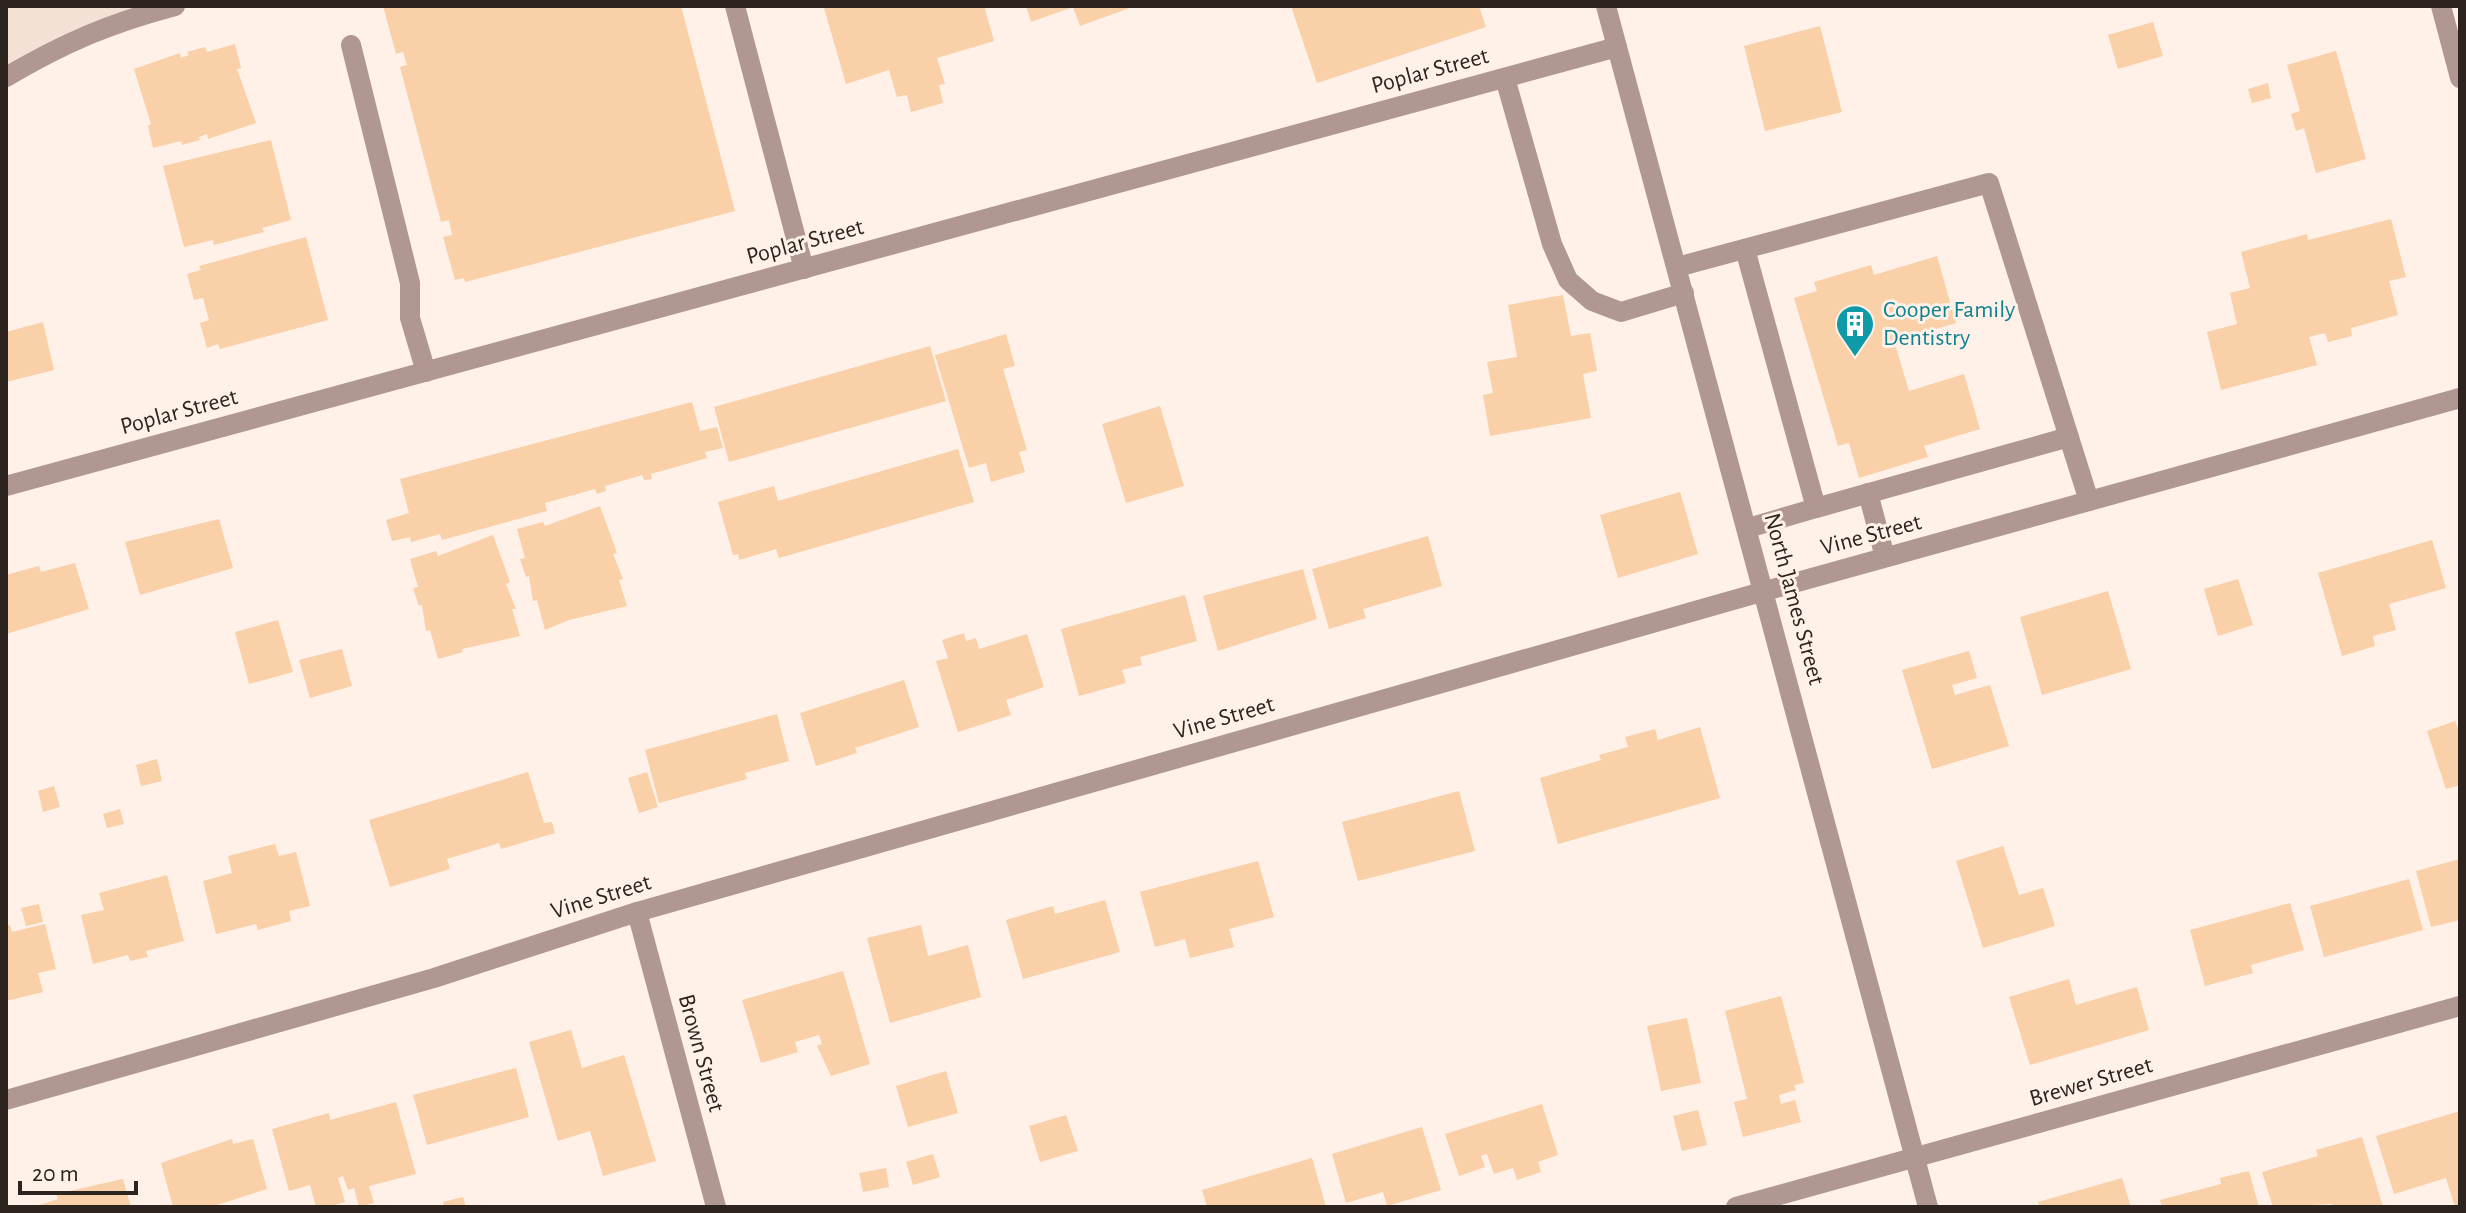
<svg xmlns="http://www.w3.org/2000/svg" width="2466" height="1213" font-family="'Alegreya Sans',sans-serif">
<rect width="100%" height="100%" fill="#fff0e8"/>
<polygon fill="#f3e1d5" points="6,6 175,6 6,77"/>
<g fill="#f9d0a7">
<polygon points="383,6 681,6 735,211 465,282 464,278 455,280 443,237 452,235 449,220 441,222 400,67 407,65 403,52 396,54"/>
<polygon points="830,6 984,6 994,41 937,58 945,84 939,85 943,103 911,112 907,95 897,97 889,70 846,84 824,8"/>
<polygon points="1026,6 1135,6 1080,26 1073,7 1031,22"/>
<polygon points="1291,6 1479,6 1486,27 1317,83"/>
<polygon points="2153,22 2163,56 2118,69 2108,35"/>
<polygon points="1820,26 1842,112 1765,131 1744,46"/>
<polygon points="235,44 241,68 237,69 256,123 208,139 207,134 199,137 200,140 182,145 181,141 153,148 148,126 151,124 134,69 180,53 181,58 189,55 187,52 205,47 207,52"/>
<polygon points="2336,51 2366,159 2316,173 2304,128 2296,131 2291,114 2300,111 2287,65"/>
<polygon points="2268,83 2271,98 2252,103 2248,89"/>
<polygon points="271,140 291,220 262,228 264,232 214,245 213,240 184,247 163,166"/>
<polygon points="2391,219 2406,277 2389,281 2398,315 2351,328 2352,336 2328,342 2325,333 2309,337 2317,365 2221,390 2207,332 2237,324 2230,293 2250,288 2241,252 2307,234 2308,240"/>
<polygon points="306,237 328,320 220,349 218,344 207,348 200,323 209,320 203,298 194,300 187,274 201,270 199,266"/>
<polygon points="1937,256 1956,323 1894,341 1909,391 1964,374 1980,429 1924,446 1928,457 1859,478 1849,443 1838,446 1794,298 1817,291 1814,282 1871,265 1874,275"/>
<polygon points="1563,295 1571,336 1590,333 1597,371 1583,374 1591,418 1490,436 1483,395 1493,393 1487,362 1517,357 1508,305"/>
<polygon points="43,322 54,370 6,382 6,332"/>
<polygon points="1006,334 1015,366 1003,369 1027,450 1019,452 1025,472 991,482 986,463 969,468 935,355"/>
<polygon points="930,346 946,401 729,462 714,407"/>
<polygon points="692,402 700,431 717,427 723,448 705,452 707,458 651,474 652,479 644,480 642,475 605,486 606,491 597,494 595,489 545,503 547,511 442,540 440,534 411,542 410,537 392,541 386,520 409,513 400,479"/>
<polygon points="1160,406 1184,486 1126,503 1102,424"/>
<polygon points="958,449 974,502 779,558 776,549 739,560 738,554 733,555 718,502 774,486 778,501"/>
<polygon points="1680,492 1698,554 1618,578 1600,515"/>
<polygon points="600,506 617,553 613,554 623,579 619,580 627,606 569,620 545,630 537,600 533,601 529,576 526,577 520,559 525,558 517,529 543,522 545,526"/>
<polygon points="219,519 233,568 140,595 125,542"/>
<polygon points="493,535 510,582 506,584 516,609 512,609 520,636 462,649 463,652 438,659 430,630 426,631 422,605 419,606 413,588 418,587 410,559 436,551 438,556"/>
<polygon points="1428,536 1442,586 1363,609 1366,618 1329,629 1312,569"/>
<polygon points="2432,540 2446,588 2389,604 2396,630 2373,636 2375,646 2342,656 2318,573"/>
<polygon points="75,563 89,609 6,634 6,575 39,566 41,572"/>
<polygon points="1303,569 1317,619 1218,651 1203,596"/>
<polygon points="2238,579 2253,625 2218,636 2204,589"/>
<polygon points="2108,591 2131,669 2042,695 2020,617"/>
<polygon points="1185,595 1197,641 1140,657 1142,665 1122,670 1126,683 1079,696 1061,629"/>
<polygon points="278,620 293,672 249,684 235,632"/>
<polygon points="964,633 966,641 976,638 979,649 1027,634 1044,687 1006,700 1011,715 958,732 936,661 948,658 942,640"/>
<polygon points="342,649 352,686 310,698 299,660"/>
<polygon points="1969,651 1977,678 1952,685 1955,695 1990,685 2009,746 1932,769 1902,670"/>
<polygon points="904,680 919,727 855,748 857,753 816,766 800,713"/>
<polygon points="777,714 789,761 745,773 747,779 659,803 645,750"/>
<polygon points="2455,721 2460,734 2460,785 2446,789 2427,731"/>
<polygon points="1700,727 1720,798 1558,844 1540,778 1601,760 1599,755 1628,747 1625,737 1655,729 1658,740"/>
<polygon points="157,759 162,781 141,786 136,765"/>
<polygon points="528,772 544,823 552,822 555,833 501,849 499,843 447,859 450,869 390,887 369,820"/>
<polygon points="647,772 658,807 639,813 628,778"/>
<polygon points="54,786 60,807 43,812 38,791"/>
<polygon points="1459,791 1475,851 1358,881 1342,822"/>
<polygon points="120,809 124,824 107,828 103,814"/>
<polygon points="275,844 279,856 296,852 310,906 289,911 291,921 258,930 256,924 216,934 203,881 232,873 228,856"/>
<polygon points="2003,846 2019,895 2043,888 2055,926 1983,948 1956,861"/>
<polygon points="2460,859 2460,920 2431,927 2416,871"/>
<polygon points="1258,861 1274,917 1229,929 1234,947 1190,958 1185,939 1155,947 1140,892"/>
<polygon points="167,875 184,941 146,951 148,957 130,961 128,955 93,964 81,915 104,910 99,893"/>
<polygon points="2409,879 2423,930 2324,957 2310,906"/>
<polygon points="1105,900 1120,952 1023,979 1006,920 1053,906 1055,914"/>
<polygon points="2290,903 2304,950 2251,965 2253,973 2205,986 2190,930"/>
<polygon points="39,904 43,922 26,926 21,908"/>
<polygon points="45,924 56,969 38,973 43,992 6,1001 6,926 10,925 12,932"/>
<polygon points="921,925 928,956 968,945 981,997 890,1023 867,938"/>
<polygon points="843,971 870,1064 831,1076 817,1046 822,1044 819,1035 795,1042 798,1052 761,1063 742,1000"/>
<polygon points="2069,979 2076,1005 2137,987 2149,1030 2030,1065 2009,997"/>
<polygon points="1781,996 1804,1083 1794,1085 1796,1090 1779,1095 1781,1104 1795,1100 1801,1122 1743,1137 1734,1102 1747,1099 1725,1011"/>
<polygon points="1687,1018 1701,1083 1661,1091 1647,1026"/>
<polygon points="571,1030 582,1068 624,1055 656,1161 603,1176 590,1131 558,1141 529,1042"/>
<polygon points="516,1068 529,1117 427,1145 413,1095"/>
<polygon points="946,1071 958,1113 908,1127 896,1086"/>
<polygon points="396,1102 416,1174 369,1186 374,1203 359,1207 354,1188 348,1190 343,1176 338,1178 345,1202 327,1207 316,1207 310,1185 289,1191 272,1129 329,1113 330,1120"/>
<polygon points="1542,1104 1558,1155 1538,1162 1541,1172 1517,1180 1513,1168 1494,1174 1487,1154 1481,1156 1485,1167 1459,1176 1445,1134"/>
<polygon points="1698,1110 1707,1145 1682,1151 1673,1116"/>
<polygon points="2460,1111 2460,1207 2455,1207 2446,1178 2394,1194 2376,1136"/>
<polygon points="1066,1115 1078,1151 1040,1162 1029,1126"/>
<polygon points="1422,1127 1441,1190 1387,1206 1383,1192 1346,1203 1332,1154"/>
<polygon points="2362,1137 2383,1207 2333,1207 2332,1204 2273,1207 2262,1172 2318,1156 2316,1150"/>
<polygon points="232,1139 233,1144 253,1139 267,1189 211,1207 173,1207 161,1163"/>
<polygon points="933,1154 940,1177 913,1185 906,1162"/>
<polygon points="1312,1158 1326,1207 1207,1207 1202,1190"/>
<polygon points="886,1168 889,1187 863,1192 859,1173"/>
<polygon points="2249,1171 2259,1207 2162,1207 2160,1200 2221,1184 2220,1178"/>
<polygon points="2122,1178 2131,1207 2040,1207 2038,1202"/>
<polygon points="123,1179 131,1207 33,1207 58,1199 56,1194"/>
<polygon points="463,1197 466,1207 444,1207 443,1202"/>
</g>
<g fill="none" stroke-linecap="round" stroke-linejoin="round">
<g stroke="#b19792" stroke-width="20">
<polyline points="735,6 804,269"/>
<polyline points="1606,6 1928,1207"/>
<polyline points="2441,6 2460,78"/>
<polyline points="351,45 410,283 410,318 426,372"/>
<path d="M 6,77 C 64,43 110,23 175,6"/>
<polyline points="1505,78 1552,244 1568,280 1592,301 1621,312 1684,293"/>
<polyline points="1745,249 1816,508 2069,437"/>
<polyline points="1677,267 1989,183 2089,501"/>
<polyline points="6,486 1617,47"/>
<polyline points="1868,493 1885,557"/>
<polyline points="1748,528 1816,508"/>
<polyline points="637,912 716,1207"/>
<polyline points="6,1100 434,978 637,912 1765,591 2460,398"/>
<polyline points="1736,1207 2460,1006"/>
</g>
</g>
<defs>
<g id="building-pin" transform="scale(2)"><path d="M0 17L-7.5 6A9.5 9.5 0 1 1 7.5 6Z" fill="#0f9aa8" stroke="#fff0e8"/><path d="M-4-6H4V6H1V3H-1V6H-4ZM-2.5-4.3h1.7v1.8h-1.7ZM.8-4.3h1.7v1.8H.8ZM-2.5-1h1.7V.8h-1.7ZM.8-1h1.7V.8H.8Z" fill="#fff"/></g>
</defs>
<g fill-rule="evenodd">
<use href="#building-pin" x="1855" y="324"/>
</g>
<g text-anchor="middle" dominant-baseline="central" stroke-width="6" stroke-linejoin="round" paint-order="stroke">
<g font-size="24" fill="#2d241f" stroke="#fff0e8">
<text transform="translate(1430 71) rotate(-15)">Poplar Street</text>
<text transform="translate(805 242) rotate(-15)">Poplar Street</text>
<text transform="translate(179 412) rotate(-15)">Poplar Street</text>
<text transform="translate(1871 535) rotate(-15)">Vine Street</text>
<text transform="translate(1794 599) rotate(75)">North James Street</text>
<text transform="translate(1224 718) rotate(-16)">Vine Street</text>
<text transform="translate(601 897) rotate(-17)">Vine Street</text>
<text transform="translate(701 1053) rotate(75)">Brown Street</text>
<text transform="translate(2091 1082) rotate(-16)">Brewer Street</text>
</g>
<g font-size="24" fill="#0d838f" stroke="#fff0e8" text-anchor="start">
<text x="1883" y="310">Cooper Family<tspan x="1883" dy="28">Dentistry</tspan></text>
</g>
</g>
<rect width="2466" height="1213" fill="none" stroke="#2d241f" stroke-width="16"/>
<path d="M20 1181v12h116v-12" fill="none" stroke="#2d241f" stroke-width="4"/>
<text x="32" y="1181" font-size="24" fill="#2d241f" stroke="#fff0e8" stroke-width="6" paint-order="stroke">20 m</text>
</svg>
